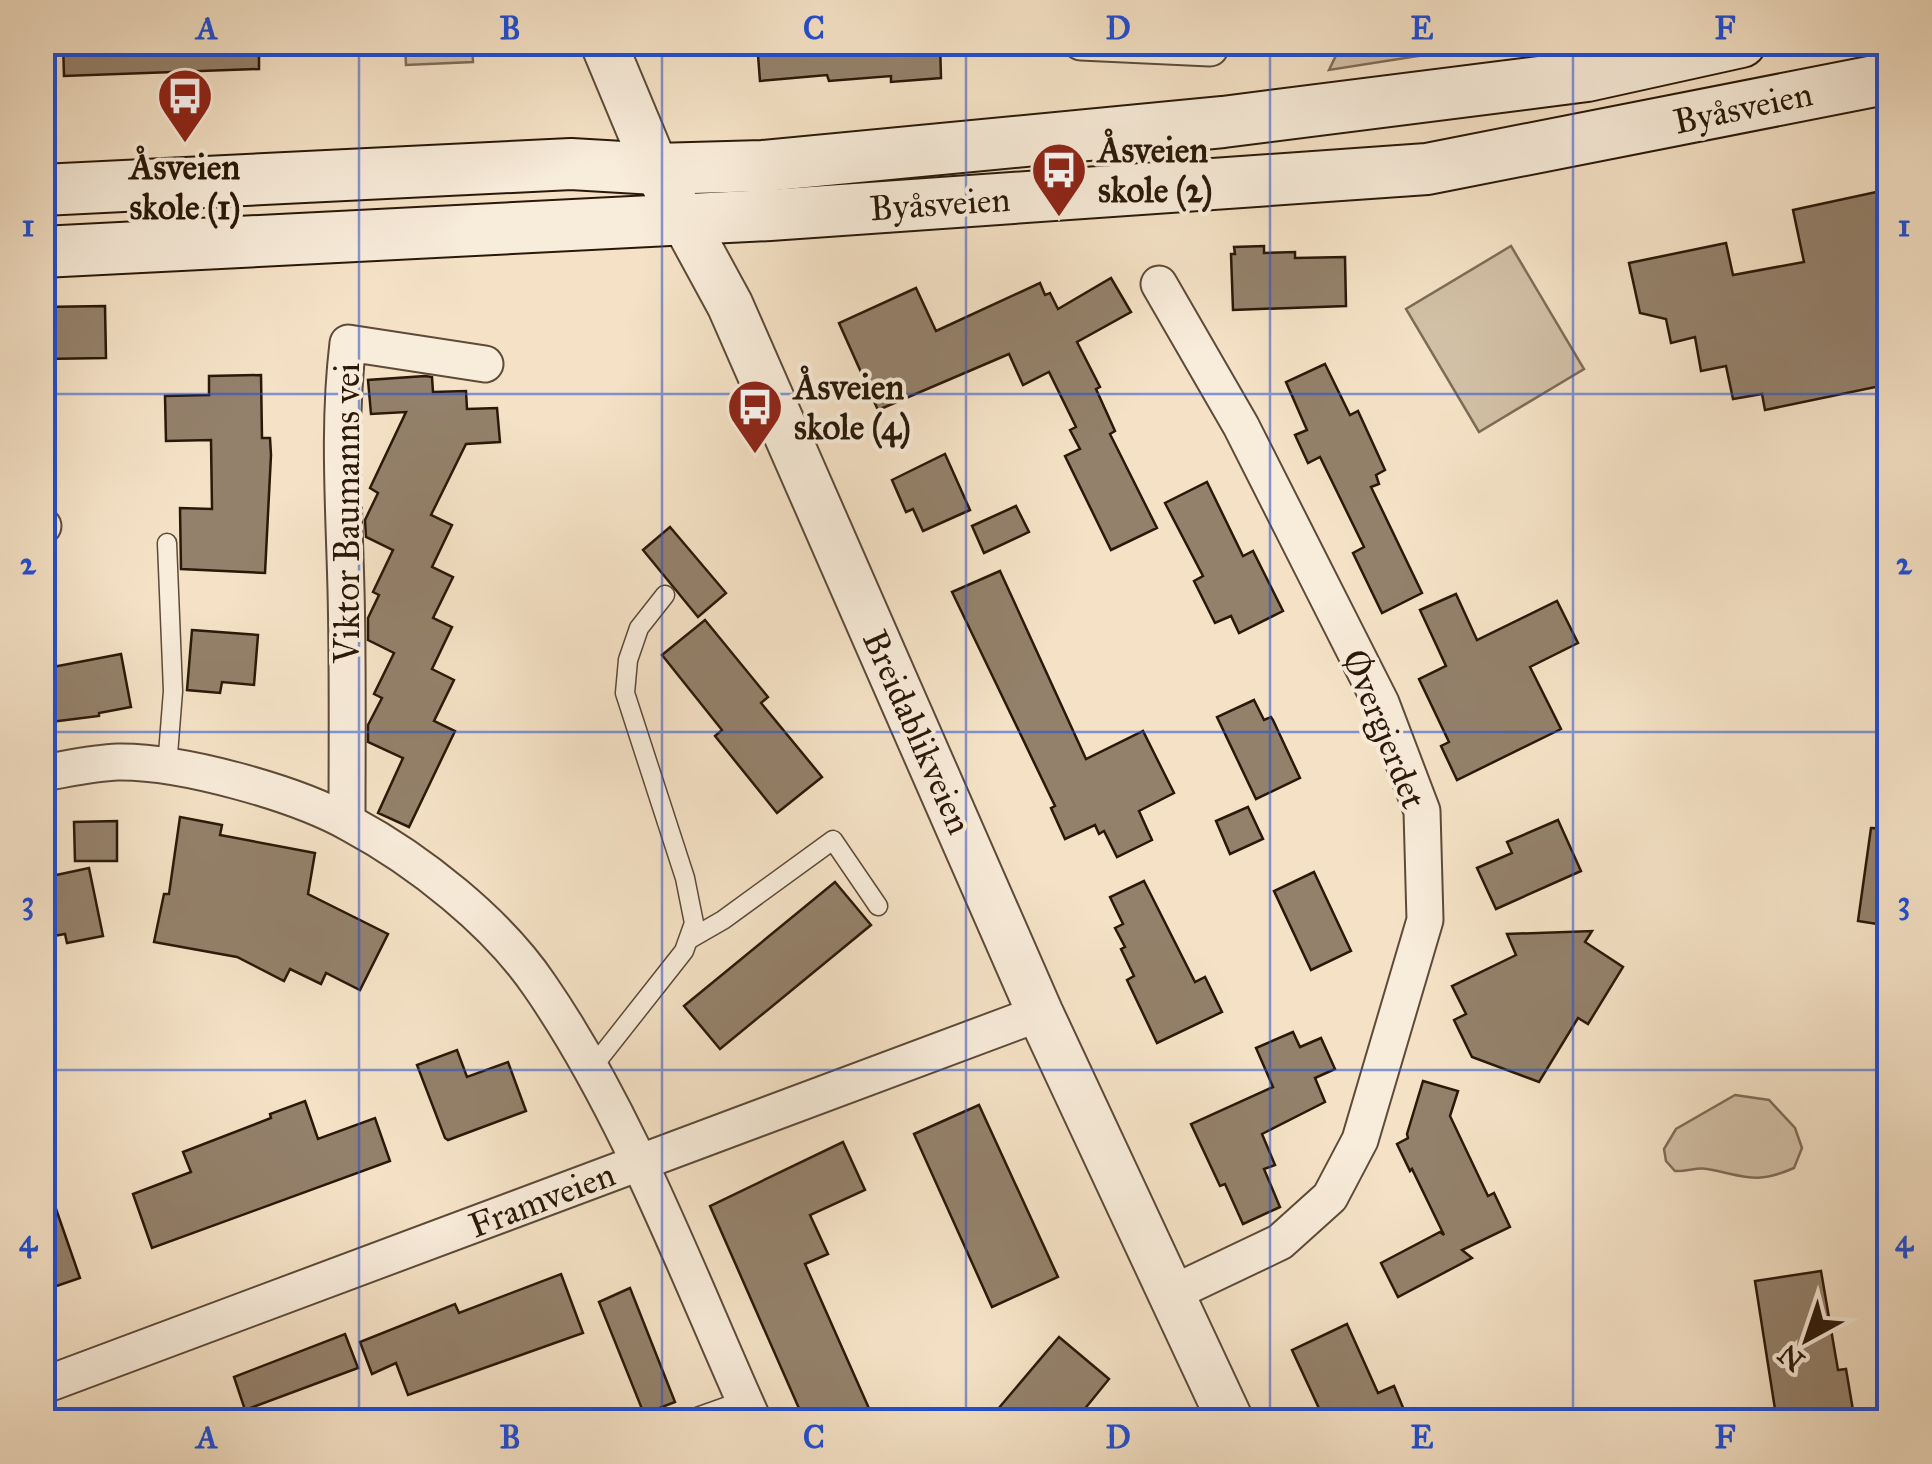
<svg xmlns="http://www.w3.org/2000/svg" width="1932" height="1464" font-family="'IM FELL Great Primer',serif">
<rect width="100%" height="100%" fill="#f5e2c6"/>
<filter id="stains"><feTurbulence type="fractalNoise" baseFrequency=".002" numOctaves="4"/><feColorMatrix values="0 0 0 0 .2 0 0 0 0 .09 0 0 0 0 .02 0 0 0 .5 -.17"/></filter>
<radialGradient id="worn" r=".72"><stop offset=".6" stop-color="#630" stop-opacity="0"/><stop offset="1" stop-color="#630" stop-opacity=".3"/></radialGradient>
<g fill="#d2c0a6" stroke="#7e6c57" stroke-width="2.5">
<polygon points="405,43 472,43 473,62 406,65"/>
<polygon points="1342,43 1342,42 1501,43 1329,70"/>
<polygon points="1511,246 1584,369 1479,432 1406,309"/>
<path d="M 1735,1095 L 1769,1100 L 1795,1128 L 1802,1148 L 1794,1168 C 1755,1185 1746,1176 1707,1169 C 1697,1167 1686,1172 1675,1171 L 1666,1161 L 1664,1149 L 1676,1129 Z"/>
</g>
<g fill="#94816b" stroke="#2a1808" stroke-width="2.5">
<polygon points="63,42 259,42 259,69 64,76"/>
<polygon points="757,42 940,42 941,78 891,82 891,76 829,81 827,75 760,81"/>
<polygon points="1890,189 1890,384 1765,410 1762,394 1733,399 1726,366 1701,371 1695,337 1671,343 1666,319 1640,313 1629,263 1726,243 1733,275 1804,262 1793,210"/>
<polygon points="1264,246 1264,253 1295,252 1295,258 1345,257 1346,306 1233,310 1231,254 1235,254 1234,247"/>
<polygon points="1111,278 1131,312 1077,342 1100,387 1096,389 1115,431 1110,434 1157,528 1111,550 1065,456 1080,449 1070,430 1076,427 1049,372 1023,385 1009,354 878,410 839,323 916,288 936,331 1040,283 1045,295 1050,293 1058,309"/>
<polygon points="105,306 106,358 43,359 42,307"/>
<polygon points="1325,364 1350,415 1358,411 1385,470 1376,475 1379,484 1371,487 1422,593 1382,613 1353,553 1364,547 1320,457 1308,463 1295,435 1307,430 1286,382"/>
<polygon points="261,375 262,438 270,438 271,455 265,573 181,569 180,508 212,509 211,440 166,441 165,396 209,395 209,376"/>
<polygon points="425,376 432,377 433,392 466,391 467,409 497,408 500,442 466,444 431,515 452,525 432,567 453,577 433,618 452,627 432,669 454,680 434,721 455,731 409,827 378,813 403,758 368,742 368,725 382,698 374,694 394,653 368,640 368,618 379,595 373,592 393,550 366,537 365,520 378,493 370,488 406,412 371,414 368,380"/>
<polygon points="945,454 970,510 923,531 913,509 906,512 892,480"/>
<polygon points="1207,482 1243,556 1253,551 1283,611 1239,633 1231,616 1215,623 1194,581 1203,576 1165,503"/>
<polygon points="1016,506 1029,532 984,553 972,526"/>
<polygon points="670,527 726,593 698,617 643,550"/>
<polygon points="1000,571 1086,759 1143,731 1174,793 1139,811 1152,840 1117,857 1104,831 1099,834 1095,825 1065,839 1051,808 1055,806 952,592"/>
<polygon points="1456,594 1477,640 1557,601 1578,643 1530,667 1561,729 1457,780 1441,746 1449,742 1419,679 1446,666 1420,610"/>
<polygon points="705,620 768,697 761,703 822,777 777,813 715,736 722,730 662,655"/>
<polygon points="192,630 258,635 254,685 222,682 220,693 187,690"/>
<polygon points="121,654 131,707 99,713 99,716 42,723 42,669"/>
<polygon points="1254,700 1264,720 1271,717 1273,720 1300,778 1256,799 1217,717"/>
<polygon points="1248,807 1263,839 1230,854 1216,821"/>
<polygon points="180,817 222,825 220,835 315,853 308,894 388,934 360,990 326,973 321,984 290,969 284,981 237,957 154,942 164,894 169,894"/>
<polygon points="1558,820 1581,871 1496,909 1477,868 1512,853 1507,842"/>
<polygon points="117,821 117,861 75,861 74,822"/>
<polygon points="1871,828 1890,829 1890,926 1858,921"/>
<polygon points="89,868 103,936 67,943 65,934 42,938 42,878"/>
<polygon points="1314,872 1351,951 1311,970 1274,891"/>
<polygon points="1144,881 1195,982 1205,977 1222,1012 1157,1043 1127,980 1134,976 1121,949 1125,947 1115,928 1123,924 1110,897"/>
<polygon points="835,882 871,925 720,1049 684,1006"/>
<polygon points="1592,931 1585,942 1623,967 1588,1024 1578,1018 1539,1082 1472,1057 1454,1020 1466,1014 1452,986 1516,955 1507,934"/>
<polygon points="1293,1032 1300,1047 1321,1038 1335,1069 1315,1078 1325,1102 1262,1134 1275,1165 1264,1169 1280,1207 1243,1224 1225,1184 1220,1186 1191,1124 1273,1087 1256,1048"/>
<polygon points="457,1050 467,1077 508,1062 526,1111 448,1140 445,1138 417,1065"/>
<polygon points="1423,1081 1458,1091 1450,1116 1488,1196 1494,1193 1510,1227 1462,1250 1472,1258 1398,1297 1381,1263 1440,1232 1444,1235 1412,1169 1410,1171 1397,1144 1408,1138 1407,1134"/>
<polygon points="305,1101 318,1139 375,1118 390,1161 152,1248 133,1194 191,1172 183,1152 271,1118 270,1114"/>
<polygon points="979,1105 1058,1277 992,1307 914,1134"/>
<polygon points="843,1142 865,1190 810,1215 828,1254 805,1264 875,1422 805,1422 710,1206"/>
<polygon points="47,1183 80,1278 42,1291 42,1184"/>
<polygon points="1821,1271 1838,1370 1846,1369 1855,1422 1777,1422 1755,1281"/>
<polygon points="561,1274 583,1333 408,1395 396,1363 372,1374 360,1342 455,1304 459,1313"/>
<polygon points="630,1288 675,1402 644,1414 599,1302"/>
<polygon points="1347,1324 1378,1393 1394,1386 1409,1422 1314,1422 1323,1417 1292,1350"/>
<polygon points="345,1334 358,1368 245,1410 234,1377"/>
<polygon points="1059,1337 1109,1379 1074,1422 987,1422"/>
</g>
<g fill="none" stroke-linecap="round" stroke-linejoin="round">
<g stroke="#5d4a38" stroke-width="21">
<g id="service">
<polyline points="167,543 173,691 167,767"/>
<polyline points="690,939 723,920 833,840 878,906"/>
<polyline points="591,1069 684,951 694,923 685,878 625,693 628,660 639,628 665,595"/>
<polyline points="683,1422 745,1400"/>
</g>
</g>
<g stroke="#5d4a38" stroke-width="39">
<g id="minor">
<polyline points="1081,42 1210,48"/>
<polyline points="1159,284 1241,426 1381,703 1422,811 1425,920 1360,1140 1330,1197 1280,1242 1173,1293"/>
<polyline points="42,526 43,526"/>
<path d="M 42,773 C 67,769 93,763 118,762 C 181,761 296,793 351,824 C 418,860 497,922 540,986 C 629,1115 689,1278 754,1422"/>
<path d="M 347,821 C 347,744 348,667 346,590 C 344,508 338,425 348,343 L 485,364"/>
<polyline points="42,1386 1040,1013"/>
</g>
</g>
<g stroke="#5d4a38" stroke-width="49">
<polyline id="tertiary" points="603,42 656,169 730,305 1040,1013 1231,1422"/>
</g>
<g stroke="#2a1808" stroke-width="54">
<g id="secondary">
<polyline points="42,190 571,164 656,169 763,166 1223,122 1587,76 1741,42"/>
<polyline points="42,252 770,215 1427,169 1890,78"/>
</g>
</g>
<use href="#service" stroke="#f8ecda" stroke-width="18"/>
<use href="#minor" stroke="#f8ecda" stroke-width="35"/>
<use href="#tertiary" stroke="#f8ecda" stroke-width="45"/>
<use href="#secondary" stroke="#f8ecda" stroke-width="50"/>
</g>
<path fill="none" stroke="#1d4ed8" stroke-width="2.5" stroke-opacity="0.55" d="M 359,42 L 359,1422M 662,42 L 662,1422M 966,42 L 966,1422M 1270,42 L 1270,1422M 1573,42 L 1573,1422M 42,394 L 1890,394M 42,732 L 1890,732M 42,1070 L 1890,1070"/>
<defs>
<g id="bus-pin" transform="scale(2.875)"><path d="M0 17L-7.5 6A9.5 9.5 0 1 1 7.5 6Z" fill="#8f2418" stroke="#f8ecda"/><path d="M-5-6H5V4H4V6H2V4H-2V6H-4V4H-5ZM-3.5-4V0h7V-4ZM-3.5 1.2v1.5H-2V1.2ZM2 1.2v1.5H3.5V1.2Z" fill="#fff"/></g>
</defs>
<g fill-rule="evenodd">
<use href="#bus-pin" x="185" y="96"/>
<use href="#bus-pin" x="1059" y="170"/>
<use href="#bus-pin" x="755" y="407"/>
</g>
<g text-anchor="middle" dominant-baseline="central" stroke-width="8" stroke-linejoin="round" paint-order="stroke">
<g font-size="35" fill="#2a1808" stroke="#f8ecda">
<text transform="translate(1743 108) rotate(-12)">Byåsveien</text>
<text transform="translate(940 204) rotate(-4)">Byåsveien</text>
<text transform="translate(347 513) rotate(-90)">Viktor Baumanns vei</text>
<text transform="translate(1384 729) rotate(68)">Øvergjerdet</text>
<text transform="translate(917 732) rotate(66)">Breidablikveien</text>
<text transform="translate(542 1200) rotate(-21)">Framveien</text>
</g>
<g font-size="35" font-weight="bold" fill="#2a1808" stroke="#f8ecda" text-anchor="start">
<text x="1098" y="150">Åsveien<tspan x="1098" dy="40">skole (2)</tspan></text>
<text x="185" y="167" text-anchor="middle">Åsveien<tspan x="185" dy="40">skole (1)</tspan></text>
<text x="794" y="387">Åsveien<tspan x="794" dy="40">skole (4)</tspan></text>
</g>
</g>
<rect width="1932" height="1464" fill="none" stroke="#f5e2c6" stroke-width="110"/>
<g transform="translate(1807 1339) rotate(220)" stroke="#f8ecda" stroke-width="8" paint-order="stroke">
<path d="M0-8L18 38L0 25L-18 38Z" fill="#2a1808"/>
<text y="-15" font-size="28" font-weight="bold" text-anchor="middle" fill="#2a1808">N</text>
</g>
<rect x="55" y="55" width="1822" height="1354" fill="none" stroke="#1d4ed8" stroke-width="4"/>
<g font-size="32" text-anchor="middle" font-weight="bold" fill="#1d4ed8">
<text x="207" y="39">A</text>
<text x="510" y="39">B</text>
<text x="814" y="39">C</text>
<text x="1118" y="39">D</text>
<text x="1422" y="39">E</text>
<text x="1725" y="39">F</text>
<text x="28" y="236">1</text>
<text x="1904" y="236">1</text>
<text x="28" y="574">2</text>
<text x="1904" y="574">2</text>
<text x="28" y="913">3</text>
<text x="1904" y="913">3</text>
<text x="28" y="1251">4</text>
<text x="1904" y="1251">4</text>
<text x="207" y="1448">A</text>
<text x="510" y="1448">B</text>
<text x="814" y="1448">C</text>
<text x="1118" y="1448">D</text>
<text x="1422" y="1448">E</text>
<text x="1725" y="1448">F</text>
</g>
<rect width="100%" height="100%" filter="url(#stains)"/>
<rect width="100%" height="100%" fill="url(#worn)"/>
</svg>
